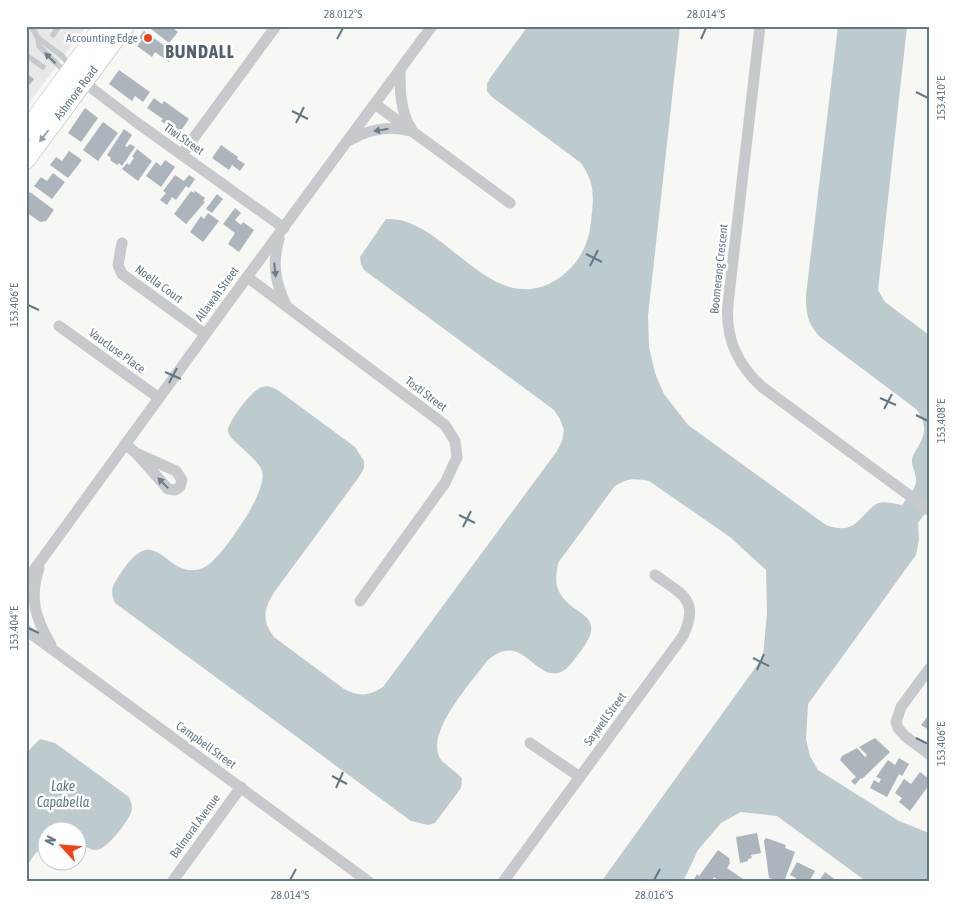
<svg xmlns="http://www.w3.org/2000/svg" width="955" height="908" font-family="'Asap Condensed',sans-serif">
<rect width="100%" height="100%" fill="#f7f7f3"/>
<polygon fill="#e8e8e6" points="26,26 86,26 26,107"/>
<g fill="#bdcace">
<path d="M 528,26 L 680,26 L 648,316 L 649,347 L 655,373 L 664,394 L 688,425 L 826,525 C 849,533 854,526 869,510 C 872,507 875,504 879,503 C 885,501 895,504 902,505 C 907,498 915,490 916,482 C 917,474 911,466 912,459 C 913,454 917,449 919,445 C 927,432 925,420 916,409 L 820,337 C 807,322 806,314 806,295 L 838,26 L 907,26 L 878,290 L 885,302 L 929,335 L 929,508 L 918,523 L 919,539 L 916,555 L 808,704 L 806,739 L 810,756 L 818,770 L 899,821 L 929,833 L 929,882 L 867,882 L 777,816 L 741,812 L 721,823 L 698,850 L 683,882 L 601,882 L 763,657 L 767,613 L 766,570 L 730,537 L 649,481 C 635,478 626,478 614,487 L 558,563 C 557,571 555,579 557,586 C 566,619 615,609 577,656 C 572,662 567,671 558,673 C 533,678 521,630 487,661 C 472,682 423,734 441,760 C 447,766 456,772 462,778 L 461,788 L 435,823 L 428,825 L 411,821 L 115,603 C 111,594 111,587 117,579 C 158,512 163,583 203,568 C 216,563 236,532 244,520 C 251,510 266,482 262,471 C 258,461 246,452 239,445 C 235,441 229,437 228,431 C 228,421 253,389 262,387 C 269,385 274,388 279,391 L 355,447 L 364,461 L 364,468 L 359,477 L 275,591 C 264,608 261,620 274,637 L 344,689 C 360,697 368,696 383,687 L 557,451 L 562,441 L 564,430 L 560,419 L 554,410 L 364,270 L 361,264 L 360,257 L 386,219 C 447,215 492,327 562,276 C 580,262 589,243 591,221 C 594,197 595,183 581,163 L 492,97 L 487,91 L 487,84 L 490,78 Z"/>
<path d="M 40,739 L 55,743 L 129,797 C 131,802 133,807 131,813 C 127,822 107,850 96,850 C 90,850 83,845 78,842 L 78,830 L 48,830 L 47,842 L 35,854 L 26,867 L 26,753 Z"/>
</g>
<g fill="#acb5bb">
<polygon points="153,26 170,26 178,32 169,43 151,29"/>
<polygon points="144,31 172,51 174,49 180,54 177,57 175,55 169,62 155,52 152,57 137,46 142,40 139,37"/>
<polygon points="119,70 150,92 143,102 135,96 132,101 109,84"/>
<polygon points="26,73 34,79 26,89"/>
<polygon points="154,98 162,104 164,101 189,119 180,132 174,127 172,129 161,121 163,119 147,108"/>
<polygon points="85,108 98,118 81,142 68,133"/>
<polygon points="103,122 118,133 98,161 83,150"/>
<polygon points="124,129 132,135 125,146 127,147 130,144 135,147 122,166 119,163 117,165 110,160 111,158 107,155"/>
<polygon points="221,145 238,157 237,159 245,164 240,171 232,165 229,170 212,158"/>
<polygon points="137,149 152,161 138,181 122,169 127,163 129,165 134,158 132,157"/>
<polygon points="69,151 82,160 68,178 50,165 56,157 62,161"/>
<polygon points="165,160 175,167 161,187 146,176 156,162 161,166"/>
<polygon points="53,173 65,182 52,199 34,186 41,177 47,181"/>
<polygon points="175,175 184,181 189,175 195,179 189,188 186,186 176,200 172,197 167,205 160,200 166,193 163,191"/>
<polygon points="191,191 194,193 195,191 205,198 203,201 205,202 186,224 174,214"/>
<polygon points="30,192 54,210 46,221 40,222 26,212 26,197"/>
<polygon points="217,194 223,199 212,213 206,209"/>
<polygon points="235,208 241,213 235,220 241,225 243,222 254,230 239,252 228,244 235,233 223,224"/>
<polygon points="208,213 219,221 203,242 190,232 201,216 204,219"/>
<polygon points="929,715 929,730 921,725"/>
<polygon points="875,738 890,752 862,779 861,778 855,785 851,781 856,777 840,760 842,756 857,748 865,757 867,755 859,747"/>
<polygon points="899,758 909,764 902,776 899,774 887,797 870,788 874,780 879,783 881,779 876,777 888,760 895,765"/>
<polygon points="920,772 929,779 929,785 910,811 899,802 902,798 895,793 904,779 911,784"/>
<polygon points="757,833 761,853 751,855 752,858 748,859 748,861 740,863 736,837"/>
<polygon points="766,838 786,845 785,848 795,852 784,882 769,878 764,841"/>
<polygon points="718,850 729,858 730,863 727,868 743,879 741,882 721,882 714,877 711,882 693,881 697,874 699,876"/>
<polygon points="797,862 815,871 809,882 794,882 796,878 790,875"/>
<polygon points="825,872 838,882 818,882"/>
</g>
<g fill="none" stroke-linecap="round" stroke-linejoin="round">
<g stroke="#b9bdc1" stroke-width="19">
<g id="primary">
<polyline points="26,131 103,26"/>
<polyline points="26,160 125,26"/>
</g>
</g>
<g stroke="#c6cacd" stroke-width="5.5">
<polyline points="31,26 38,38 39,46 60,67 69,69"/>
<polyline points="53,35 59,26"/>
<polyline points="38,38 62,56 70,66"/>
<polyline points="26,55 43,67"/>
</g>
<g stroke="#c6cacd" stroke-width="11">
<path d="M 760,26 L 728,304 C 725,338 737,364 762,387 L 929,510"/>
<path d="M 400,70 C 400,89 400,111 411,128"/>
<polyline points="80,77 94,90 136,122 284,228"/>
<polyline points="375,104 510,203"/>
<path d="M 350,140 C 368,130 390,125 411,131"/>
<polyline points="182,154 276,26"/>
<path d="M 279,239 C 272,263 275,282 286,305"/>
<polyline points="122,243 118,265 122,274 205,334"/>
<polyline points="247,277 445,425 455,441 457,457 445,483 360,601"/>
<polyline points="59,326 159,398"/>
<polyline points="125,444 136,453 168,489 175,490 180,487 182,480 176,471 136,453"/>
<path d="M 39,568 C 29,598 35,618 51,645"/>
<polyline points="26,581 247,277 432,26"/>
<polyline points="26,630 369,882"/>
<polyline points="929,669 901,707 896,722 898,728 905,736 929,754"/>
<polyline points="530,743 580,777"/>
<polyline points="172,882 241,787"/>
<path d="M 503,882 L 683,636 C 700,600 683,595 655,575"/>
</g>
<use href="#primary" stroke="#fff" stroke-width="18"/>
</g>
<defs><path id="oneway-solid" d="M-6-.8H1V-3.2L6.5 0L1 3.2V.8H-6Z" transform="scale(1.25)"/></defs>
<g fill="#687c8a">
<use href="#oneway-solid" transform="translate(50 58) rotate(-136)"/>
<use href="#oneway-solid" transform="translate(381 130) rotate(171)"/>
<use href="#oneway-solid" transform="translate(275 270) rotate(84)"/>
<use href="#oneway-solid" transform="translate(163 483) rotate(-134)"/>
</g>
<use fill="#92a0ab" href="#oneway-solid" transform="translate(44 136) rotate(127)"/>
<path fill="none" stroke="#637887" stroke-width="2" d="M 337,39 L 343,28M 701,39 L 706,28M 916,92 L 928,98M 292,111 L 308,119M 296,123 L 304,107M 586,254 L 602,262M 590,266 L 598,250M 28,305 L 39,310M 165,372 L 181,379M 169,383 L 177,368M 880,398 L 896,405M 884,409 L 892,394M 916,415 L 928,421M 459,515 L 475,523M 463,527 L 471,511M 28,628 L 39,633M 753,658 L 769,666M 757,670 L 764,654M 916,738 L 928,744M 332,776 L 347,784M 336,788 L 343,772M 290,880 L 296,869M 654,880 L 660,869"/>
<circle fill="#f34217" stroke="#fff" stroke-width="2" cx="148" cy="38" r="5"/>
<g text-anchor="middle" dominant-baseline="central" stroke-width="5" stroke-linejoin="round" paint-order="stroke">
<g font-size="12" fill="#637887" stroke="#fff" text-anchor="end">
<text x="138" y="38">Accounting Edge</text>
</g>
<g font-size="12" fill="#637887" stroke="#fff">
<text transform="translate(76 93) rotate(-53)">Ashmore Road</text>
<text transform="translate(184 139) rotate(35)">Tiwi Street</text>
<text transform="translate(719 269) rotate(-84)">Boomerang Crescent</text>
<text transform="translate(159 284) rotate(36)">Noella Court</text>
<text transform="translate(217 294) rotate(-54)">Allawah Street</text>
<text transform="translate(117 351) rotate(36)">Vaucluse Place</text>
<text transform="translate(426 394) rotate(37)">Tosti Street</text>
<text transform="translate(605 719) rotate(-54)">Saywell Street</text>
<text transform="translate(206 745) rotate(36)">Campbell Street</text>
<text transform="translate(195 826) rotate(-54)">Balmoral Avenue</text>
</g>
<g font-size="14" font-style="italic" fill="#5f7b83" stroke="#fff">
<text x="63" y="786">Lake<tspan x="63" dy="16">Capabella</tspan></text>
</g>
<g font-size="18" font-weight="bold" letter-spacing="1" fill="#52616b" stroke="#fff">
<text x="200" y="51">BUNDALL</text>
</g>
</g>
<rect width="955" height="908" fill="none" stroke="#ffffff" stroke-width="55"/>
<g transform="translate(62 846) rotate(296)"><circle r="24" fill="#ffffff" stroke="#c1c9cf"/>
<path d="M0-4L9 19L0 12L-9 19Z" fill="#f34217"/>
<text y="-8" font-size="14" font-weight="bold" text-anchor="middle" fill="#637887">N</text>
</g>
<rect x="28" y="28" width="900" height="852" fill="none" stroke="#637887" stroke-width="2"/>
<g font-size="12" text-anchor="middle" fill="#637887">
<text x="343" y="18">28.012°S</text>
<text x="706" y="18">28.014°S</text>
<text transform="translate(941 98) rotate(-90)" y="4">153.410°E</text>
<text transform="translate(14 305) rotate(-90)" y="4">153.406°E</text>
<text transform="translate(941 421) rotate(-90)" y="4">153.408°E</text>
<text transform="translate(14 628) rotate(-90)" y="4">153.404°E</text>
<text transform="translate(941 744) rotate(-90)" y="4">153.406°E</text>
<text x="290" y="899">28.014°S</text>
<text x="654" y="899">28.016°S</text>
</g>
</svg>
